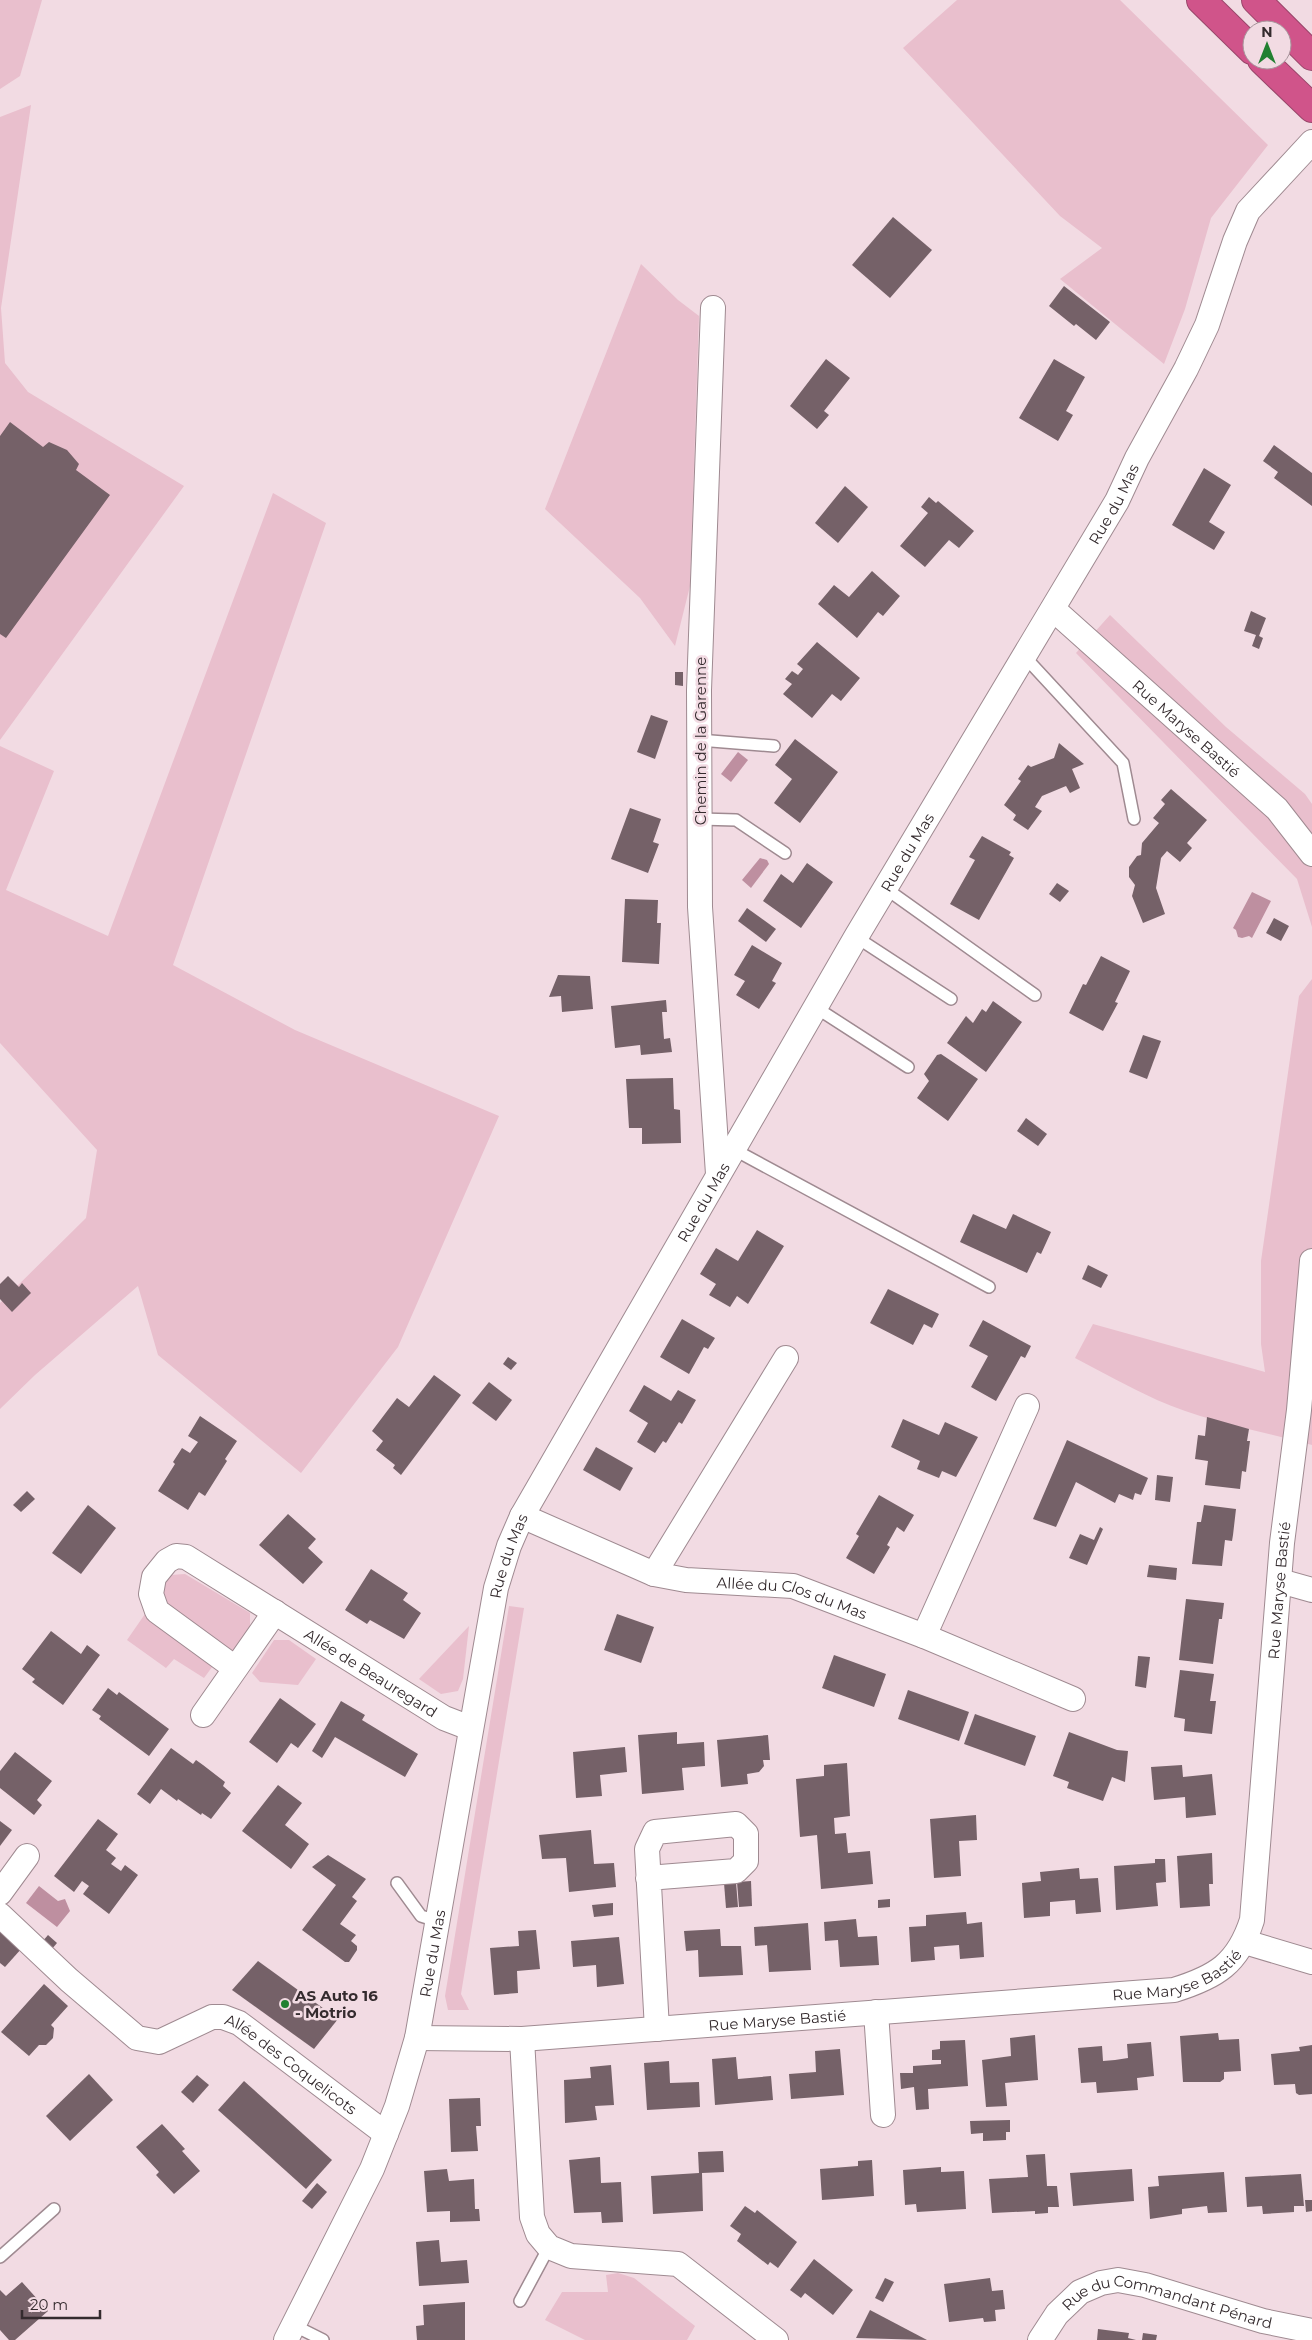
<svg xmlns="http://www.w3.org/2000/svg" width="1312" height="2340" font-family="Montserrat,sans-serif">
<rect width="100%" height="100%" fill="#f2dbe3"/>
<g fill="#e9bfcd">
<polygon points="0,0 42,0 20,76 0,89"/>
<polygon points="957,0 1120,0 1268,145 1211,218 1185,309 1164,364 1060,279 1102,248 1060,216 903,48"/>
<polygon points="31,105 1,308 5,363 28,392 184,486 0,740 0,117"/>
<polygon points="641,264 678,300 699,316 690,586 675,646 640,598 545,509"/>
<polygon points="273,493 326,523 173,965 295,1030 499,1116 398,1347 301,1473 158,1355 138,1286 35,1375 0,1409 0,1303 86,1218 97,1150 0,1043 0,746 54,771 6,890 108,936"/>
<polygon points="1110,615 1226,727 1305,794 1312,804 1312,927 1297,879 1076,653"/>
<path d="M 1312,979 L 1312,1445 C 1261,1431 1207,1422 1157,1400 C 1129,1387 1102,1372 1075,1358 L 1093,1324 L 1265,1372 L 1261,1344 L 1261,1261 L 1299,996 Z"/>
<polygon points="185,1574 250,1613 250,1634 233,1652 163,1600 163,1586 171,1575"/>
<polygon points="509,1606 524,1608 461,1994 469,2010 448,2010 445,1996"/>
<polygon points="145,1614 215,1663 204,1678 174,1659 166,1668 127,1640"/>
<polygon points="469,1626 463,1679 458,1691 441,1694 419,1679"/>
<polygon points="274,1640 289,1640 316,1659 298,1685 260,1682 252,1673"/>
<polygon points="618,2273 634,2278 695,2326 687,2340 585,2340 545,2320 562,2292 608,2292 606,2275"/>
</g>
<g fill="#be8fa0">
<polygon points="738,752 748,760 731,782 721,774"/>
<polygon points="760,858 767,860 769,864 751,888 742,880"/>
<polygon points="1252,892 1271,901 1252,938 1249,936 1242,938 1238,937 1236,930 1233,928"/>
<polygon points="39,1886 58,1901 65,1899 70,1911 57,1927 26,1903"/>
</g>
<g fill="#756168">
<polygon points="893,217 932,250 890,298 852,265"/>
<polygon points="1064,286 1110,322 1096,340 1076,324 1074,326 1049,306"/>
<polygon points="826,359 850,378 824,411 829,415 817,429 790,406"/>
<polygon points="1054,359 1085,377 1066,411 1073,415 1058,441 1019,418"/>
<polygon points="10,422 43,447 49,442 67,450 79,464 76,470 110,495 6,638 0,634 0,436"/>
<polygon points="1274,445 1312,473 1312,506 1274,478 1278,472 1263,461"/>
<polygon points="1204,468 1231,485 1209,522 1225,532 1214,550 1172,525"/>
<polygon points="845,486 868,507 838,543 815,523"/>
<polygon points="929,497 936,503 938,501 974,531 959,548 949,540 925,567 900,546 928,513 921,507"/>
<polygon points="872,571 900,596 883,616 878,612 857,638 818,604 834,585 849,597"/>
<polygon points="1251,611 1266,618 1259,636 1263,638 1259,649 1252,646 1256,635 1244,631"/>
<polygon points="817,642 860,678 841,701 832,694 812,718 783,694 792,684 785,679 792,671 798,675 803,669 797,664"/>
<polygon points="675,672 683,672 683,686 675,685"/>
<polygon points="651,715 668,721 655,759 637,752"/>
<polygon points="795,739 838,772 800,823 774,803 792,779 775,765"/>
<polygon points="1059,743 1084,764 1072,769 1080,788 1070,793 1066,786 1042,796 1035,807 1042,811 1028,830 1013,820 1016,815 1004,805 1021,781 1018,779 1028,765 1031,767 1054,758"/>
<polygon points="1171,789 1207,820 1187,843 1192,848 1180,862 1167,851 1161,858 1156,888 1165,914 1143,923 1132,896 1135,885 1129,877 1129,867 1137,856 1141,855 1142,843 1159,823 1153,818 1165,804 1161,800"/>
<polygon points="630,808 661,819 653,842 659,844 648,873 611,859"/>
<polygon points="982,836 1011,852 1009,855 1014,858 979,920 950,904 975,860 969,857"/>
<polygon points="807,863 833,882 801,928 763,901 781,874 793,883"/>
<polygon points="1057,883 1069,891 1060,902 1049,894"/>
<polygon points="625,899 658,900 657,923 661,923 659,964 622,962"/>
<polygon points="747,908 776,929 766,942 738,921"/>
<polygon points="1274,918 1289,926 1281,941 1266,933"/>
<polygon points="752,945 782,963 772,981 776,983 759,1009 736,995 745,981 734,975"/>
<polygon points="1101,956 1130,971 1115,1002 1118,1003 1103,1031 1069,1013 1083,984 1086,985"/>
<polygon points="558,975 590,976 593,1009 562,1012 561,996 549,997"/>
<polygon points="666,1000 667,1012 662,1012 664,1039 670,1038 672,1052 641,1055 640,1045 615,1048 611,1006"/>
<polygon points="993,1001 1022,1022 986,1072 947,1043 966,1016 973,1023 982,1009 986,1012"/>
<polygon points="1143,1035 1161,1041 1147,1079 1129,1072"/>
<polygon points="941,1054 978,1079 948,1121 917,1098 929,1081 924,1074 937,1055"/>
<polygon points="673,1078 674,1109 680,1110 681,1143 642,1144 642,1128 629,1128 626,1079"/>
<polygon points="1026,1118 1047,1134 1038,1146 1017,1131"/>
<polygon points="973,1214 1006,1229 1013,1214 1051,1232 1041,1254 1037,1252 1027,1273 960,1242"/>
<polygon points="757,1230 784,1246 748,1304 737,1296 730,1307 709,1295 716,1284 700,1274 716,1248 738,1261"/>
<polygon points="1088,1265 1108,1275 1101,1288 1082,1279"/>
<polygon points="8,1276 19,1287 22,1283 31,1293 12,1312 0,1299 0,1284"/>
<polygon points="888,1289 939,1314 932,1328 924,1324 913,1345 870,1323"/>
<polygon points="682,1319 715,1338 708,1349 704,1347 689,1374 660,1357"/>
<polygon points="983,1320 1031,1346 1025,1358 1021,1356 996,1401 971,1387 988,1356 969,1346"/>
<polygon points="508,1357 517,1363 511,1370 503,1364"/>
<polygon points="434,1375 461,1395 401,1475 393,1468 395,1465 376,1450 383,1441 372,1431 397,1398 409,1407"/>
<polygon points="489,1382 512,1400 496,1421 472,1403"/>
<polygon points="644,1385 671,1401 678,1390 696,1400 682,1424 679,1422 666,1443 663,1441 655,1453 637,1442 648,1423 629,1411"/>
<polygon points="200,1416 237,1441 225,1459 227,1461 205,1496 199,1492 188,1510 158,1491 175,1464 173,1462 182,1448 190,1453 198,1442 188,1436"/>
<polygon points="1207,1417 1249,1429 1247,1441 1250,1441 1246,1472 1242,1471 1240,1489 1205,1485 1208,1461 1195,1459 1198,1435 1205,1436"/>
<polygon points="903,1419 939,1435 945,1422 978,1437 956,1477 942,1471 939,1478 917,1469 920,1461 891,1447"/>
<polygon points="1067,1440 1148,1478 1141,1495 1135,1493 1133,1500 1119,1494 1115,1503 1076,1482 1056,1527 1033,1519"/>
<polygon points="596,1447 633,1468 620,1491 583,1470"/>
<polygon points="1157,1475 1173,1477 1170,1502 1155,1500"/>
<polygon points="27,1491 35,1499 21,1512 13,1505"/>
<polygon points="879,1495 914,1515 904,1532 897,1527 887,1545 890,1547 874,1574 846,1558 859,1536 856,1534"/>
<polygon points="88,1505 116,1528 81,1574 52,1553"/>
<polygon points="1204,1505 1236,1509 1233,1535 1232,1541 1225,1540 1222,1566 1192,1564 1197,1522 1201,1522"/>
<polygon points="288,1514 316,1539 308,1548 323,1562 303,1584 259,1545"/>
<polygon points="1100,1527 1103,1529 1087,1565 1069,1558 1080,1534 1094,1540"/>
<polygon points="1149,1565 1177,1568 1176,1580 1147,1577"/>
<polygon points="371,1569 408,1593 403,1600 421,1613 404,1639 370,1620 367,1624 345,1610"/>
<polygon points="1186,1599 1224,1603 1222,1619 1219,1619 1213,1664 1179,1660"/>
<polygon points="617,1614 654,1627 641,1663 604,1650"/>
<polygon points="51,1631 81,1654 87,1645 100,1655 63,1705 32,1682 35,1679 22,1669"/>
<polygon points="834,1655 886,1674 874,1707 822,1688"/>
<polygon points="1138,1656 1150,1657 1146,1688 1135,1686"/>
<polygon points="1180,1670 1214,1674 1210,1701 1216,1701 1212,1734 1184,1731 1185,1719 1174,1717"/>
<polygon points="108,1688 117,1695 119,1692 169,1729 149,1756 99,1719 101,1716 92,1710"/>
<polygon points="908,1690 969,1712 959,1741 898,1719"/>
<polygon points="280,1698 316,1724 298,1748 291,1743 277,1763 249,1742"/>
<polygon points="341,1701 365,1715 362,1720 418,1754 405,1777 335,1737 322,1758 312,1751"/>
<polygon points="975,1714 1036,1736 1025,1766 964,1744"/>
<polygon points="677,1732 677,1744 704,1742 705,1766 682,1768 684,1790 642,1794 638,1735"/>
<polygon points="1069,1732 1117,1750 1128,1751 1125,1782 1112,1777 1103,1801 1067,1788 1069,1782 1053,1776"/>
<polygon points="768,1735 770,1760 763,1760 764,1766 759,1772 747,1774 748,1784 721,1787 717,1740"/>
<polygon points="625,1747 627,1772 600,1775 602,1796 576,1798 573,1752"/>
<polygon points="171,1748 193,1764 196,1760 203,1765 225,1782 223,1786 231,1793 211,1819 202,1813 201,1815 178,1799 177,1801 161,1789 150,1804 137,1794"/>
<polygon points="15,1752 52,1781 37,1800 42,1805 34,1815 0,1788 0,1771"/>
<polygon points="847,1763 850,1816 834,1818 835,1834 846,1833 848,1853 870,1851 873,1884 821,1889 817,1835 800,1837 796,1779 824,1776 824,1765"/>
<polygon points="1182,1765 1183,1777 1212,1774 1216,1815 1186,1818 1185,1797 1154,1800 1151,1767"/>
<polygon points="278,1785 302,1803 285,1825 309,1844 291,1869 242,1831"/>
<polygon points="976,1815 977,1840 959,1841 961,1876 934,1878 930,1819"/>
<polygon points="98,1819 118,1834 106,1850 116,1858 111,1864 121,1871 125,1865 138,1875 109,1914 83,1894 89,1886 82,1881 74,1892 54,1876"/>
<polygon points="0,1821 12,1830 0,1846"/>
<polygon points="591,1830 594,1864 614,1863 616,1887 569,1892 566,1858 542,1859 539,1835"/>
<polygon points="1212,1853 1213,1884 1209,1884 1210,1906 1180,1908 1177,1856"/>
<polygon points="328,1855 366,1879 352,1897 357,1901 340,1924 356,1935 351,1941 357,1946 357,1950 349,1962 345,1962 302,1930 336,1885 312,1867"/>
<polygon points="1155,1859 1165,1859 1166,1882 1156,1883 1158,1906 1116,1910 1114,1866 1155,1863"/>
<polygon points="1079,1868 1080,1879 1098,1878 1101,1912 1076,1914 1075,1900 1062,1901 1050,1902 1050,1916 1024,1918 1022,1883 1041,1881 1040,1872"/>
<polygon points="751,1881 752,1906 739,1907 737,1882"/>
<polygon points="736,1882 738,1907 726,1908 724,1883"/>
<polygon points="890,1899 890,1907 878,1908 878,1900"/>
<polygon points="613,1903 613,1915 594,1917 592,1905"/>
<polygon points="966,1912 967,1924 982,1922 984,1957 960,1959 959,1945 946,1946 934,1947 935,1960 911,1962 909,1927 926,1926 926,1915"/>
<polygon points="856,1919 858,1937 877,1936 879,1965 840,1967 838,1940 825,1941 824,1922"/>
<polygon points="808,1923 811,1970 769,1972 767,1945 755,1946 754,1927"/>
<polygon points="0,1929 22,1948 5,1967 0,1963"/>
<polygon points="720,1929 721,1946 741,1946 743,1975 699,1977 698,1950 686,1951 684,1931"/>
<polygon points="536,1930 540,1969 517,1971 518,1993 494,1995 490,1948 519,1946 518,1931"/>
<polygon points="48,1935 57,1943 51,1950 42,1942"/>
<polygon points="619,1937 624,1984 597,1987 596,1965 573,1967 571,1941"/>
<polygon points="258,1961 338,2019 314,2049 232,1990"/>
<polygon points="44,1984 68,2006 51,2025 54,2028 53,2038 46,2045 39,2045 29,2056 1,2032"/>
<polygon points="1218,2033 1219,2040 1239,2039 1241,2071 1224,2072 1224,2079 1220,2082 1183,2082 1180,2036"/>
<polygon points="1035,2035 1038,2080 1005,2083 1007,2106 986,2107 982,2060 1011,2056 1010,2038"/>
<polygon points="965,2040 968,2086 928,2089 929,2109 916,2110 914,2087 901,2089 900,2073 913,2073 913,2066 941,2064 941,2060 932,2060 932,2050 940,2049 940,2041"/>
<polygon points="1151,2042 1154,2076 1137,2078 1138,2090 1097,2093 1096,2082 1081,2083 1078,2048 1102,2046 1103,2061 1115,2060 1128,2058 1127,2044"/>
<polygon points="1312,2045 1312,2094 1299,2095 1296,2093 1295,2084 1274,2085 1271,2054 1300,2051 1299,2047"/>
<polygon points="840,2049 844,2095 791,2099 789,2074 816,2072 815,2051"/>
<polygon points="736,2057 738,2079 771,2076 773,2100 715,2105 712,2059"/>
<polygon points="669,2061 670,2083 699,2082 700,2107 647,2110 644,2063"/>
<polygon points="611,2065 614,2105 595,2106 597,2120 565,2123 564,2080 591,2078 590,2067"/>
<polygon points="89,2074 113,2100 70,2141 46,2116"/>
<polygon points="197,2075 209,2085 193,2103 181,2092"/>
<polygon points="244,2081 332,2160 306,2189 218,2110"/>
<polygon points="480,2098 481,2126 476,2126 478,2151 451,2152 449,2099"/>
<polygon points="1010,2120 1010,2132 1006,2132 1006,2140 983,2141 983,2133 971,2134 970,2121"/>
<polygon points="162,2124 185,2149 182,2151 200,2171 174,2194 156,2175 159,2172 136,2147"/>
<polygon points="723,2151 724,2172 702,2173 703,2211 653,2214 651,2176 699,2173 698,2152"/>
<polygon points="1045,2154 1047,2186 1057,2186 1059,2207 1048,2207 1048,2213 1035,2214 1035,2211 992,2213 989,2179 1028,2177 1026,2155"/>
<polygon points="600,2157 601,2183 621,2182 623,2222 602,2223 601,2212 574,2213 569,2160"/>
<polygon points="872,2160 874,2196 822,2200 820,2169 858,2166 858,2161"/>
<polygon points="941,2167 941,2172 964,2171 966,2209 917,2212 916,2204 905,2205 903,2170"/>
<polygon points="447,2169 449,2181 474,2179 475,2209 479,2209 480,2221 450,2222 450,2211 427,2212 424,2171"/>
<polygon points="1132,2169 1134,2201 1073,2206 1070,2173"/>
<polygon points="1224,2172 1227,2212 1208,2213 1207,2206 1182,2209 1182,2214 1150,2219 1148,2187 1159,2186 1158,2176"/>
<polygon points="1301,2174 1304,2206 1294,2206 1294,2212 1263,2214 1262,2206 1247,2207 1245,2177"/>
<polygon points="317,2183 327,2192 312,2209 302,2201"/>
<polygon points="1305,2200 1312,2200 1312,2211 1306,2212"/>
<polygon points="745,2206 755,2213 757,2210 797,2242 778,2268 770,2262 768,2265 737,2241 741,2234 730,2226"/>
<polygon points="439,2240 441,2262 467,2260 469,2283 419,2286 416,2242"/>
<polygon points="814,2259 853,2290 833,2315 805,2293 801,2298 790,2290"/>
<polygon points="885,2278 894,2282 883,2302 875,2298"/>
<polygon points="990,2278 992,2291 1003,2290 1005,2309 995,2310 996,2321 984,2322 983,2318 949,2322 944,2284"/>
<polygon points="22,2282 48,2311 15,2340 9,2340 0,2330 0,2290 6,2296"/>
<polygon points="465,2302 465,2340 417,2340 416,2326 424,2325 423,2305"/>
<polygon points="870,2310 927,2340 856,2338"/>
<polygon points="1098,2329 1129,2333 1128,2338 1136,2340 1097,2340"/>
<polygon points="1143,2333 1157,2335 1156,2340 1142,2340"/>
</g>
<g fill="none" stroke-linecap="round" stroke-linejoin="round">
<g stroke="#9f8a91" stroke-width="14">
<g id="lane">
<polyline points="1025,657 1123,763 1134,819"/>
<polyline points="699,740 774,746"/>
<polyline points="700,819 736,820 785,853"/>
<polyline points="885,888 1035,995"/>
<polyline points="856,937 951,999"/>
<polyline points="815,1007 908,1067"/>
<polyline points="733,1149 989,1287"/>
<polyline points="397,1883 421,1916 437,1921"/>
<polyline points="0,2257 54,2209"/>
<polyline points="520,2301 549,2247"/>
<polyline points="293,2325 323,2340"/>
</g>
</g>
<g stroke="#9f8a91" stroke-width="26">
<g id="street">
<polyline points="713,308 699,690 700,907 718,1174"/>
<path id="s1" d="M 1053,609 L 1277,809 L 1312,854"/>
<path id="s2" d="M 522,1516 L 654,1574 L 686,1580 L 793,1586 L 924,1636 L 1073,1699"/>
<polyline points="654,1574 786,1358"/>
<polyline points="1280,1581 1312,1590"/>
<polyline points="924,1636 1027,1406"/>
<path id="s3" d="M 235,1668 L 157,1611 L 151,1594 L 154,1577 L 167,1561 L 176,1556 L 186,1557 L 444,1718 L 470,1728"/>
<polyline points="203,1715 275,1612"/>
<polyline points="648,1878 736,1871 746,1861 746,1834 736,1824 655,1832 647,1849 657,2029"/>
<polyline points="0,1893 27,1856"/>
<path id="s4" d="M 0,1915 L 69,1980 L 137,2038 L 159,2042 L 212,2017 L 223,2017 L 239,2023 L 386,2134"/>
<polyline points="1245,1942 1312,1962"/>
<polyline points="876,2012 883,2115"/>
<path id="s5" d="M 417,2038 L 522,2039 L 1174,1990 C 1216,1977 1238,1964 1252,1920 L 1282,1543 L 1299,1410 L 1312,1261"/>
<polyline points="522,2039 532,2217 538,2234 549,2247 571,2256 678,2264 776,2340"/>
<path id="s6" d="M 286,2340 L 372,2169 L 397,2106 L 417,2038 L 496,1588 L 509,1546 L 522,1516 L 856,937 L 1117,501 L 1137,458 L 1186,369 L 1207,325 L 1235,241 L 1248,211 L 1312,142"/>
<path id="s7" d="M 1040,2340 L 1057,2314 L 1080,2292 L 1101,2283 L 1118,2280 L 1145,2285 L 1263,2321 L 1312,2331"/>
</g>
</g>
<g stroke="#99466a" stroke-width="30">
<g id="highway">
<polyline points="1201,0 1252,50"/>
<polyline points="1256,0 1312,56"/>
<polyline points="1262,60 1312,108"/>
</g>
</g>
<use href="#lane" stroke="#fff" stroke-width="11"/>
<use href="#street" stroke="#fff" stroke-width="24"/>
<use href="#highway" stroke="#d0548a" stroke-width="28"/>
</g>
<circle fill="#228031" stroke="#f2dbe3" stroke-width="2" cx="285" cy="2004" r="5"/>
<g text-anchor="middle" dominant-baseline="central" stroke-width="5" stroke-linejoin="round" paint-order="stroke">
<g font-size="15" fill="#342b2e" stroke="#f2dbe3">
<text stroke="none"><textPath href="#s6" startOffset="2036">Rue du Mas</textPath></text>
<text stroke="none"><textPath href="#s1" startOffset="179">Rue Maryse Bastié</textPath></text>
<text transform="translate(700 741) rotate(-90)">Chemin de la Garenne</text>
<text stroke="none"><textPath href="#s6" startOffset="1631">Rue du Mas</textPath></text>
<text stroke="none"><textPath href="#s6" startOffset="1226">Rue du Mas</textPath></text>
<text stroke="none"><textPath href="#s6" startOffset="821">Rue du Mas</textPath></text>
<text stroke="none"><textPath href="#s5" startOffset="1200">Rue Maryse Bastié</textPath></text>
<text stroke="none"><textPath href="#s2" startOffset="285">Allée du Clos du Mas</textPath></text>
<text stroke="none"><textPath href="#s3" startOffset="391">Allée de Beauregard</textPath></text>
<text stroke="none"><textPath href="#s6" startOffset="416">Rue du Mas</textPath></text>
<text stroke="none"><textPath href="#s5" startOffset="766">Rue Maryse Bastié</textPath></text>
<text stroke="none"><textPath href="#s5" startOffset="361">Rue Maryse Bastié</textPath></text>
<text stroke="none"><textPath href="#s4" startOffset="359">Allée des Coquelicots</textPath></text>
<text stroke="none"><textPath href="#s7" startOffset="152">Rue du Commandant Pénard</textPath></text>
</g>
<g font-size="15" font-weight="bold" fill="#342b2e" stroke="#f2dbe3" text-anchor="start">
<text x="295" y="1995">AS Auto 16<tspan x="295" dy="17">- Motrio</tspan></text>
</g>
</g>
<g transform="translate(1267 45)"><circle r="24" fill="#f2dbe3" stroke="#a6959b"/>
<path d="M0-4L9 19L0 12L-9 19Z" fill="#228031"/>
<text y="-8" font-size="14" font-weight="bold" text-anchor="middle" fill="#342b2e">N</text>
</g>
<path d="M22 2310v8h78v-8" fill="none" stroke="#342b2e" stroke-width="2.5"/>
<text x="30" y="2310" font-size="15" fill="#342b2e" stroke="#f2dbe3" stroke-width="4" paint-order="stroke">20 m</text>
</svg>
